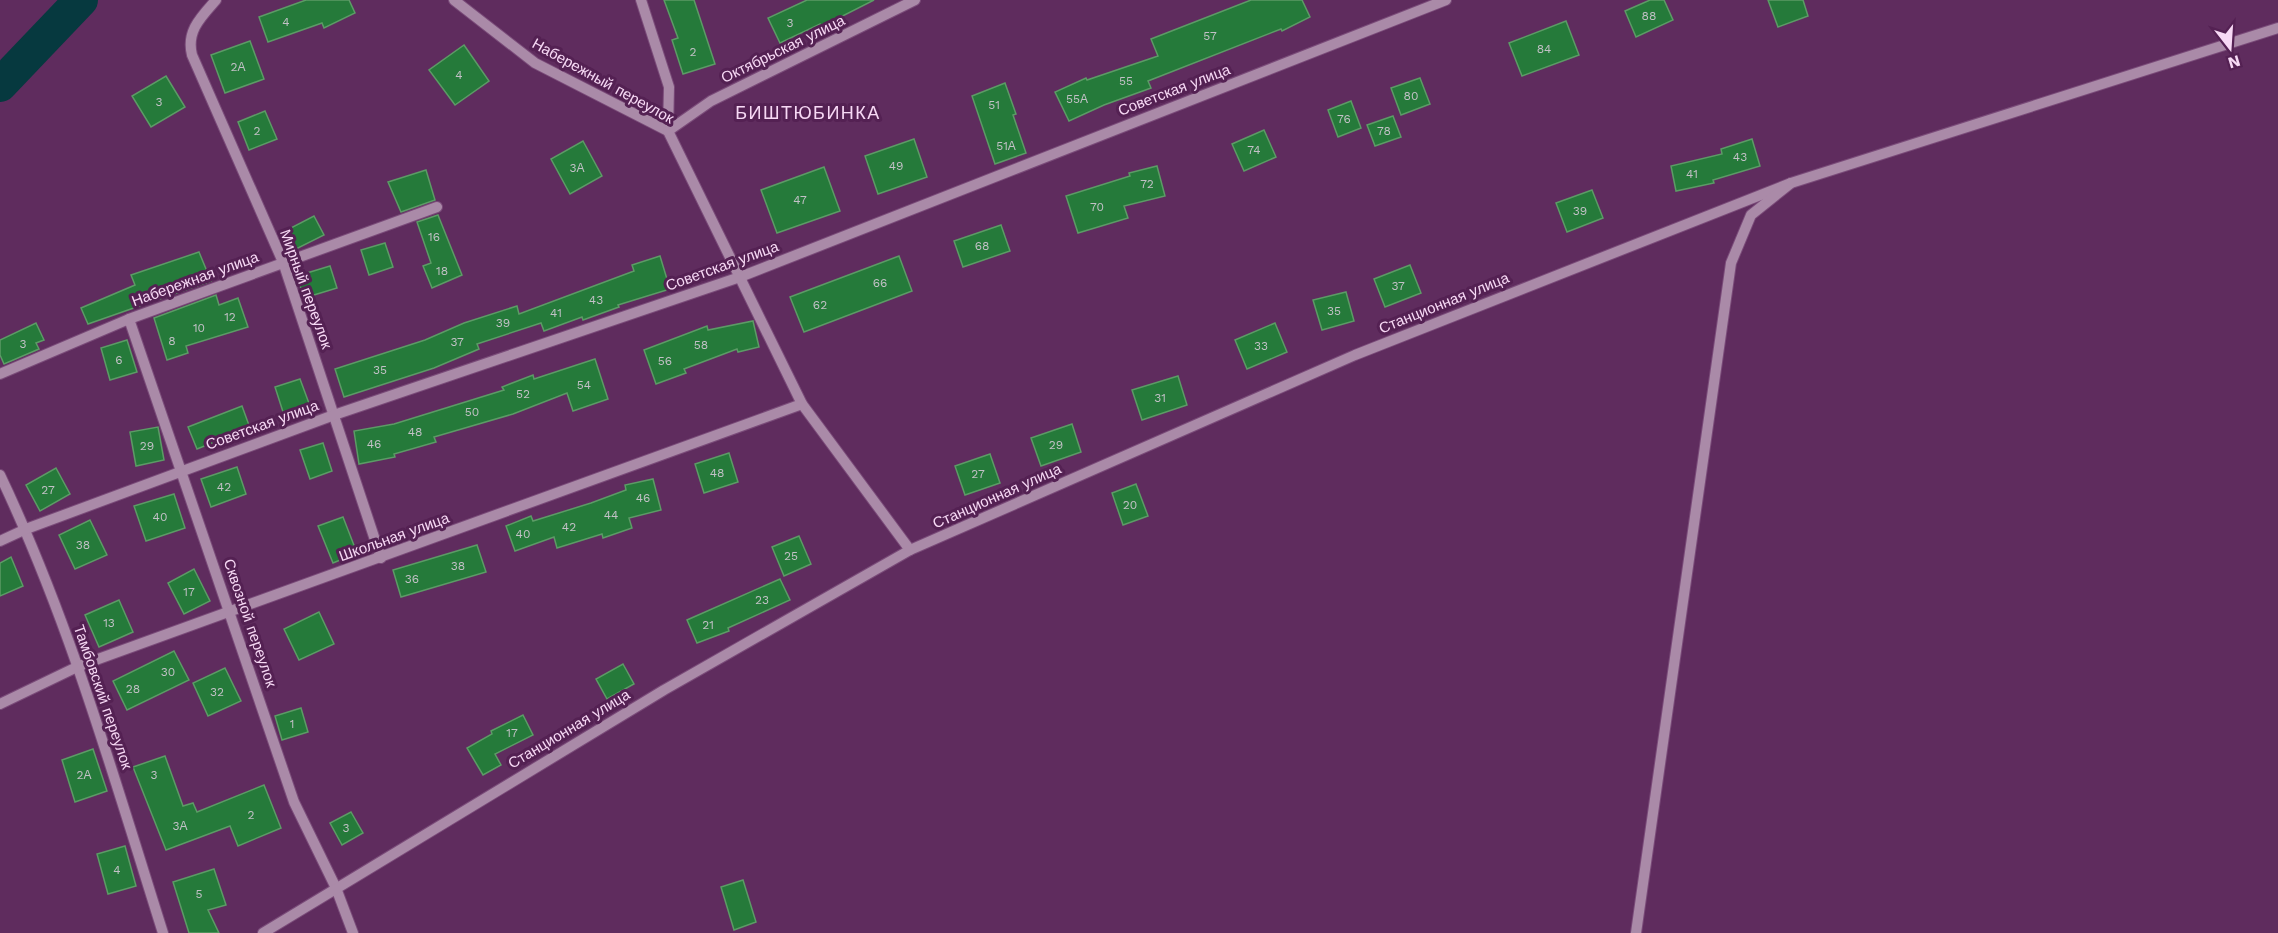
<svg xmlns="http://www.w3.org/2000/svg" width="2278" height="933" font-family="'Work Sans',sans-serif">
<rect width="100%" height="100%" fill="#5f2c5e"/>
<g fill="none" stroke-linecap="round" stroke-linejoin="round">
<polyline stroke="#06393f" stroke-width="34" points="0,85 81,0"/>
</g>
<g fill="#257a3a" stroke="#5c9b66" stroke-width="1.5">
<polygon points="306,0 349,0 355,13 324,28 322,23 268,42 259,17"/>
<polygon points="664,0 694,0 715,64 683,74 672,40 678,38"/>
<polygon points="807,0 874,0 821,27 820,24 780,43 768,18"/>
<polygon points="1251,0 1302,0 1310,17 1282,31 1281,29 1148,81 1151,88 1104,105 1069,121 1055,92 1086,78 1087,80 1158,56 1151,39"/>
<polygon points="1650,0 1664,0 1673,20 1636,37 1625,11"/>
<polygon points="1768,0 1803,0 1808,16 1778,27"/>
<polygon points="1566,21 1579,55 1522,76 1509,43"/>
<polygon points="250,41 264,79 225,93 211,55"/>
<polygon points="464,45 489,81 455,105 429,70"/>
<polygon points="166,76 185,107 151,127 132,96"/>
<polygon points="1420,78 1430,104 1401,115 1391,88"/>
<polygon points="1005,83 1016,114 1013,115 1026,153 995,164 972,96"/>
<polygon points="1351,101 1361,128 1338,137 1328,110"/>
<polygon points="265,111 277,139 249,150 238,122"/>
<polygon points="1393,116 1401,137 1375,146 1367,125"/>
<polygon points="1264,130 1276,157 1244,171 1232,144"/>
<polygon points="914,139 927,177 878,194 865,156"/>
<polygon points="1752,139 1760,166 1713,180 1714,183 1676,191 1671,166 1722,154 1721,149"/>
<polygon points="583,141 602,176 570,194 551,159"/>
<polygon points="1157,166 1165,196 1124,206 1128,218 1078,233 1066,196 1130,176 1129,173"/>
<polygon points="824,167 840,211 777,233 761,190"/>
<polygon points="426,170 435,200 401,212 388,182"/>
<polygon points="1592,190 1603,218 1567,232 1556,203"/>
<polygon points="438,215 462,275 432,288 423,266 431,263 417,222"/>
<polygon points="314,216 324,235 292,251 283,232"/>
<polygon points="1001,225 1010,251 963,267 954,241"/>
<polygon points="385,243 393,267 369,275 361,250"/>
<polygon points="199,252 211,281 88,324 81,308 135,285 131,275"/>
<polygon points="660,256 670,289 618,305 619,307 583,320 582,317 544,331 541,323 477,344 479,349 434,368 344,397 335,369 425,340 464,323 517,306 519,314 634,271 632,265"/>
<polygon points="899,256 912,291 804,332 790,297"/>
<polygon points="1410,265 1421,293 1385,307 1374,279"/>
<polygon points="330,266 337,288 304,298 297,276"/>
<polygon points="1346,292 1354,321 1322,330 1313,300"/>
<polygon points="216,295 219,305 238,298 248,327 186,346 188,353 167,360 154,318"/>
<polygon points="753,321 759,347 738,352 737,349 684,369 686,373 656,384 644,350 707,326 708,330"/>
<polygon points="36,323 44,340 36,343 39,349 4,364 0,355 0,340"/>
<polygon points="1275,323 1287,352 1247,369 1235,340"/>
<polygon points="127,340 137,372 110,380 101,348"/>
<polygon points="595,359 608,399 573,411 567,393 513,414 434,437 436,442 394,454 395,457 359,464 354,431 394,424 504,390 502,387 533,375 534,379"/>
<polygon points="1178,376 1187,405 1142,420 1132,390"/>
<polygon points="300,379 310,406 284,415 275,387"/>
<polygon points="242,406 250,428 197,449 188,427"/>
<polygon points="1072,424 1081,452 1041,466 1031,438"/>
<polygon points="158,427 164,460 136,466 130,432"/>
<polygon points="323,443 332,471 310,479 300,450"/>
<polygon points="729,453 738,482 704,493 695,464"/>
<polygon points="990,454 1000,483 965,495 955,466"/>
<polygon points="237,467 246,494 211,507 201,479"/>
<polygon points="56,468 70,494 40,511 26,485"/>
<polygon points="653,479 661,510 629,518 632,528 603,538 602,534 557,548 554,537 515,551 506,526 531,516 533,521 591,503 626,490 625,485"/>
<polygon points="1136,484 1148,516 1123,525 1112,493"/>
<polygon points="174,494 185,528 146,541 134,506"/>
<polygon points="343,517 357,553 333,563 318,526"/>
<polygon points="90,520 107,555 75,569 59,535"/>
<polygon points="799,536 811,564 784,576 772,547"/>
<polygon points="477,545 486,572 401,597 393,570"/>
<polygon points="11,557 23,586 0,596 0,563"/>
<polygon points="194,569 210,601 184,614 168,583"/>
<polygon points="780,579 790,600 728,628 729,631 697,643 687,620"/>
<polygon points="119,600 133,632 99,647 85,615"/>
<polygon points="319,612 334,644 299,660 284,629"/>
<polygon points="174,651 189,680 127,710 113,681"/>
<polygon points="623,664 634,684 607,699 596,679"/>
<polygon points="225,668 241,701 208,716 193,683"/>
<polygon points="301,708 308,732 282,740 275,716"/>
<polygon points="523,715 533,735 495,754 501,765 483,775 467,748 492,734 491,731"/>
<polygon points="93,749 107,791 75,802 62,760"/>
<polygon points="165,756 183,806 193,803 197,812 264,785 281,828 238,846 230,826 166,850 133,767"/>
<polygon points="351,812 363,833 342,845 330,823"/>
<polygon points="125,846 136,886 108,894 97,854"/>
<polygon points="214,869 226,905 208,910 219,933 189,933 173,882"/>
<polygon points="743,880 756,922 734,930 721,887"/>
</g>
<g fill="none" stroke-linecap="round" stroke-linejoin="round">
<g stroke="#7a4b79" stroke-width="12">
<g id="minor">
<path d="M 216,0 C 201,17 186,31 192,55 L 283,262 L 381,558"/>
<polyline points="454,0 535,63 668,131 802,404 910,550"/>
<polyline points="641,0 669,87 668,131"/>
<polyline points="668,131 711,101 915,0"/>
<polyline points="129,319 294,802 336,888 353,933"/>
<polyline points="0,374 129,319 437,207"/>
<path d="M 0,475 C 70,622 114,778 163,933"/>
<polyline points="0,541 26,529 334,415 740,277 1446,0"/>
<polyline points="0,704 79,666 802,404"/>
<polyline points="263,933 664,690 910,550 1355,355 1791,183"/>
<polyline points="1636,933 1731,263 1751,215 1791,183 2278,28"/>
</g>
</g>
<use href="#minor" stroke="#aa8aa8" stroke-width="10"/>
</g>
<g text-anchor="middle" dominant-baseline="central" stroke-width="6" stroke-linejoin="round" paint-order="stroke">
<g font-size="12" fill="#c2c1c6">
<text x="1649" y="16">88</text>
<text x="286" y="22">4</text>
<text x="790" y="23">3</text>
<text x="1210" y="36">57</text>
<text x="1544" y="49">84</text>
<text x="693" y="52">2</text>
<text x="238" y="67">2А</text>
<text x="459" y="75">4</text>
<text x="1126" y="81">55</text>
<text x="1411" y="96">80</text>
<text x="1077" y="99">55А</text>
<text x="159" y="102">3</text>
<text x="994" y="105">51</text>
<text x="1344" y="119">76</text>
<text x="257" y="131">2</text>
<text x="1384" y="131">78</text>
<text x="1006" y="146">51А</text>
<text x="1254" y="150">74</text>
<text x="1740" y="157">43</text>
<text x="896" y="166">49</text>
<text x="577" y="168">3А</text>
<text x="1692" y="174">41</text>
<text x="1147" y="184">72</text>
<text x="800" y="200">47</text>
<text x="1097" y="207">70</text>
<text x="1580" y="211">39</text>
<text x="434" y="237">16</text>
<text x="982" y="246">68</text>
<text x="442" y="271">18</text>
<text x="880" y="283">66</text>
<text x="1398" y="286">37</text>
<text x="596" y="300">43</text>
<text x="820" y="305">62</text>
<text x="1334" y="311">35</text>
<text x="556" y="313">41</text>
<text x="230" y="317">12</text>
<text x="503" y="323">39</text>
<text x="199" y="328">10</text>
<text x="172" y="341">8</text>
<text x="457" y="342">37</text>
<text x="23" y="344">3</text>
<text x="701" y="345">58</text>
<text x="1261" y="346">33</text>
<text x="119" y="360">6</text>
<text x="665" y="361">56</text>
<text x="380" y="370">35</text>
<text x="584" y="385">54</text>
<text x="523" y="394">52</text>
<text x="1160" y="398">31</text>
<text x="472" y="412">50</text>
<text x="415" y="432">48</text>
<text x="374" y="444">46</text>
<text x="1056" y="445">29</text>
<text x="147" y="446">29</text>
<text x="717" y="473">48</text>
<text x="978" y="474">27</text>
<text x="224" y="487">42</text>
<text x="48" y="490">27</text>
<text x="643" y="498">46</text>
<text x="1130" y="505">20</text>
<text x="611" y="515">44</text>
<text x="160" y="517">40</text>
<text x="569" y="527">42</text>
<text x="523" y="534">40</text>
<text x="83" y="545">38</text>
<text x="791" y="556">25</text>
<text x="458" y="566">38</text>
<text x="412" y="579">36</text>
<text x="189" y="592">17</text>
<text x="762" y="600">23</text>
<text x="109" y="623">13</text>
<text x="708" y="625">21</text>
<text x="168" y="672">30</text>
<text x="133" y="689">28</text>
<text x="217" y="692">32</text>
<text x="292" y="724">1</text>
<text x="512" y="733">17</text>
<text x="84" y="775">2А</text>
<text x="154" y="775">3</text>
<text x="251" y="815">2</text>
<text x="180" y="826">3А</text>
<text x="346" y="828">3</text>
<text x="117" y="870">4</text>
<text x="199" y="894">5</text>
</g>
<g font-size="15" fill="#f7d9f5" stroke="#542153">
<text transform="translate(783 49) rotate(-26)">Октябрьская улица</text>
<text transform="translate(603 81) rotate(29)">Набережный переулок</text>
<text transform="translate(1174 90) rotate(-21)">Советская улица</text>
<text transform="translate(722 266) rotate(-20)">Советская улица</text>
<text transform="translate(195 279) rotate(-20)">Набережная улица</text>
<text transform="translate(306 289) rotate(70)">Мирный переулок</text>
<text transform="translate(1444 303) rotate(-22)">Станционная улица</text>
<text transform="translate(262 425) rotate(-20)">Советская улица</text>
<text transform="translate(997 496) rotate(-24)">Станционная улица</text>
<text transform="translate(394 537) rotate(-20)">Школьная улица</text>
<text transform="translate(250 623) rotate(71)">Сквозной переулок</text>
<text transform="translate(103 697) rotate(71)">Тамбовский переулок</text>
<text transform="translate(569 729) rotate(-31)">Станционная улица</text>
</g>
<g font-size="18" letter-spacing="1.5" fill="#f7d9f5" stroke="#542153">
<text x="808" y="112">БИШТЮБИНКА</text>
</g>
</g>
<g transform="translate(2230 48) rotate(163)" stroke="#542153" stroke-width="4.5" paint-order="stroke">
<path d="M0-4.5L10 22L0 15L-10 22Z" fill="#f7d9f5"/>
<text y="-9" font-size="16" font-weight="bold" text-anchor="middle" fill="#f7d9f5">N</text>
</g>
</svg>
